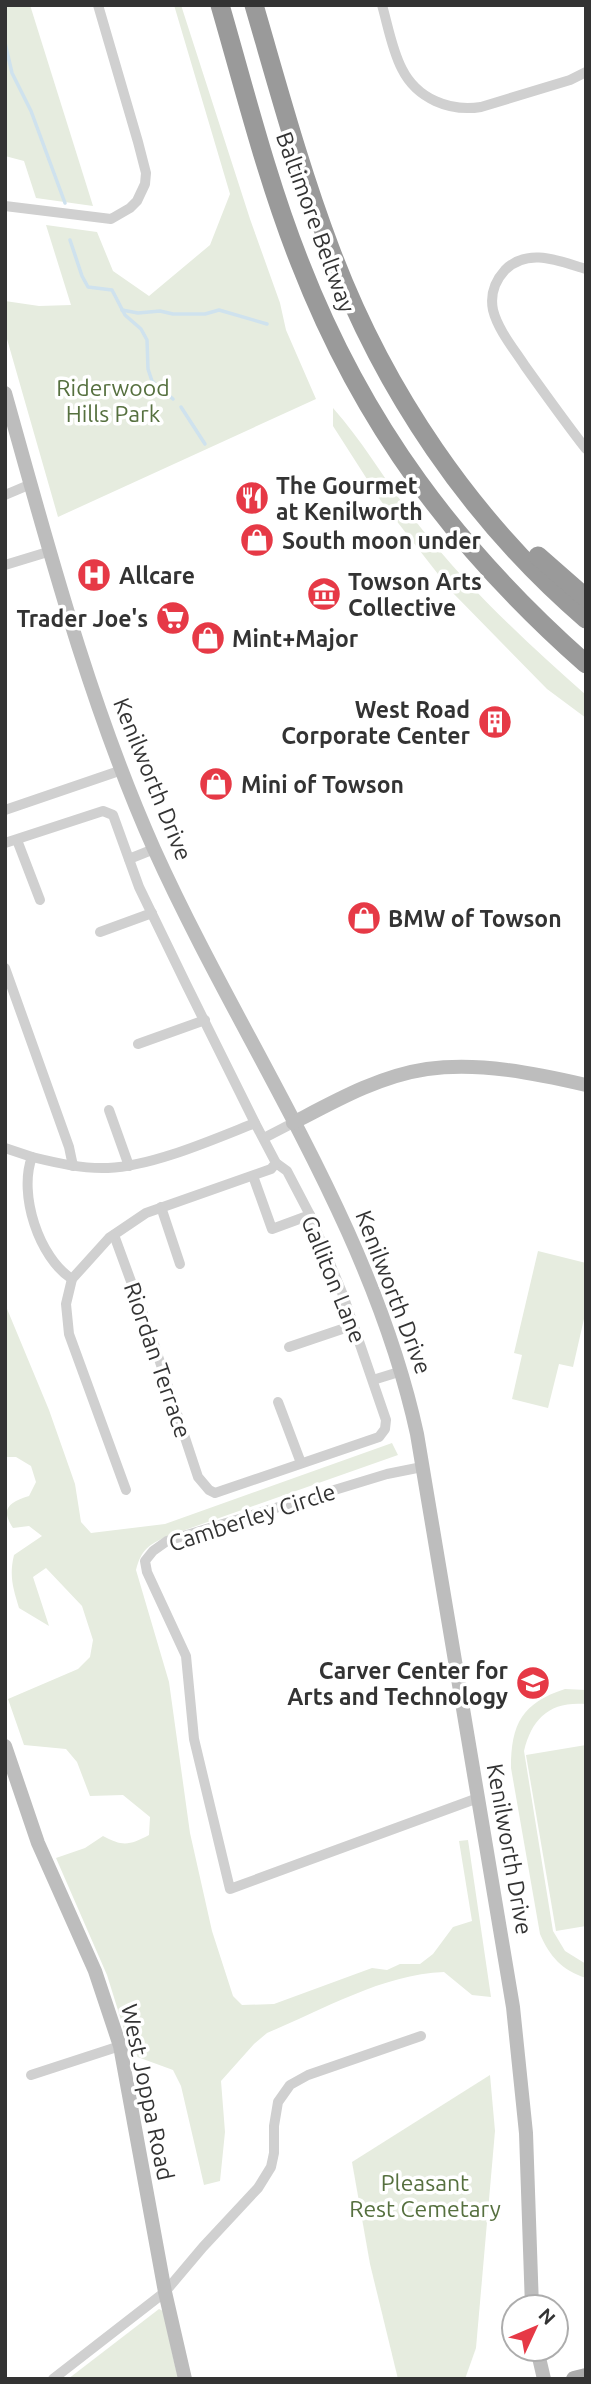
<svg xmlns="http://www.w3.org/2000/svg" width="591" height="2384" font-family="Ubuntu,sans-serif">
<rect width="100%" height="100%" fill="#fff"/>
<g fill="#e6ecdf">
<polygon points="5,5 30,5 93,206 36,198 24,161 5,156 7,138 5,137 7,105"/>
<polygon points="174,5 181,5 250,219 280,303 286,330 316,399 58,517 5,332 5,301 39,306 71,305 46,225 97,232 113,271 149,296 210,245 230,194"/>
<path d="M 333,408 C 366,445 390,489 421,528 C 469,589 528,644 586,695 L 586,718 L 547,689 L 452,592 L 381,501 L 333,426 Z"/>
<polygon points="538,1251 586,1263 586,1310 573,1367 559,1364 548,1408 512,1399 522,1355 514,1353"/>
<path d="M 5,1304 L 49,1410 L 75,1484 L 81,1522 L 91,1533 L 165,1524 L 392,1443 L 398,1455 L 168,1536 C 149,1544 141,1550 136,1570 L 169,1682 L 190,1833 L 212,1931 L 233,1996 L 242,2005 L 274,2004 L 372,1968 L 387,1970 L 400,1964 L 420,1964 L 433,1954 L 453,1927 L 472,1921 L 459,1841 L 468,1840 L 491,1997 L 472,1995 L 444,1972 C 383,1974 323,2010 267,2033 L 254,2044 L 221,2081 L 225,2132 L 220,2181 L 204,2185 L 181,2086 L 173,2070 L 132,2055 L 107,1975 L 56,1858 L 85,1848 L 103,1836 C 123,1847 130,1845 149,1835 L 150,1817 L 123,1795 L 90,1796 L 77,1762 L 66,1749 L 24,1745 L 8,1699 L 78,1669 L 90,1657 L 93,1640 L 82,1606 L 46,1568 L 33,1577 L 49,1626 L 19,1608 C 13,1588 9,1576 14,1555 L 42,1536 L 29,1526 L 13,1528 C 0,1509 9,1502 29,1496 L 36,1482 L 31,1466 L 16,1457 L 5,1457 Z"/>
<path d="M 565,1689 L 586,1690 L 586,1704 C 550,1701 532,1718 524,1751 L 553,1931 L 565,1951 L 586,1964 L 586,1978 C 562,1970 550,1957 540,1934 L 511,1768 C 511,1724 522,1703 565,1689 Z"/>
<polygon points="586,1745 586,1926 556,1931 526,1755"/>
<polygon points="490,2075 495,2131 476,2348 465,2379 398,2379 370,2264 352,2162"/>
<polygon points="159,2309 163,2311 178,2379 68,2379"/>
</g>
<g fill="none" stroke-linecap="round" stroke-linejoin="round">
<g stroke="#cfe2ee" stroke-width="3.5">
<polyline points="5,43 12,73 31,111 65,203"/>
<polyline points="70,240 82,276 88,287 112,290 125,315 141,329 147,340 148,369 152,381 173,399"/>
<polyline points="122,310 138,313 160,311 173,314 205,314 219,310 267,324"/>
<polyline points="181,407 205,444"/>
</g>
<g stroke="#d0d0d0" stroke-width="10">
<path d="M 382,5 C 388,26 392,50 402,69 C 417,99 450,112 481,107 L 570,80 L 586,72"/>
<polyline points="5,206 111,219 130,208 137,201 145,184 146,173 138,142 98,5"/>
<path d="M 586,269 C 559,261 528,247 505,270 C 495,281 490,295 493,310 C 498,330 514,349 525,366 C 545,394 565,422 586,449"/>
<polyline points="5,495 31,484"/>
<polyline points="5,565 51,551"/>
<polyline points="5,810 122,770"/>
<polyline points="17,840 40,900"/>
<polyline points="5,843 103,811 113,815 139,887 186,984 255,1123 276,1163 287,1171 310,1215 343,1295 386,1420 385,1429 379,1437 215,1493 209,1490 198,1477 155,1347 114,1235"/>
<polyline points="129,859 154,849"/>
<polyline points="100,932 152,913"/>
<polyline points="5,968 69,1147 73,1166"/>
<polyline points="138,1044 205,1020"/>
<polyline points="109,1110 129,1166"/>
<polyline points="264,1138 293,1123"/>
<path d="M 5,1148 L 32,1157 C 18,1194 39,1258 72,1279"/>
<path d="M 32,1157 C 57,1163 82,1169 108,1168 C 153,1166 212,1140 255,1123"/>
<polyline points="253,1176 272,1229 310,1215"/>
<polyline points="161,1207 180,1264"/>
<polyline points="289,1347 354,1325"/>
<polyline points="373,1380 402,1371"/>
<polyline points="278,1402 301,1463"/>
<polyline points="422,1467 387,1474 167,1541 153,1551 145,1561 147,1572 186,1656 194,1739 230,1889 478,1798"/>
<polyline points="126,1490 69,1334 66,1304 72,1279 109,1238 146,1213 271,1169 276,1163"/>
<polyline points="31,2075 120,2046"/>
<polyline points="53,2379 165,2292 203,2247 258,2188 271,2167 274,2153 274,2126 278,2102 290,2085 308,2075 421,2036"/>
</g>
<g stroke="#bdbdbd" stroke-width="14">
<path d="M 5,393 C 48,546 89,703 154,849 C 242,1044 371,1223 417,1434 L 513,2007 L 526,2133 L 532,2307"/>
<path d="M 293,1123 C 335,1101 379,1076 427,1069 C 480,1062 534,1073 586,1085"/>
<polyline points="5,1746 38,1843 95,1971 120,2046 165,2292 185,2379"/>
<polyline points="537,2349 544,2379"/>
</g>
<polyline stroke="#ababab" stroke-width="16" points="574,2379 586,2376"/>
<g stroke="#9a9a9a" stroke-width="19">
<path d="M 220,5 C 245,91 267,180 300,263 C 363,425 456,549 586,664"/>
<path d="M 254,5 C 278,87 300,169 330,248 C 383,390 471,520 586,619"/>
<polyline points="538,556 586,598"/>
</g>
</g>
<defs>
<g id="restaurant-disc" transform="scale(1.75)"><circle r="9.5" fill="#e63946" stroke="#fff"/><path d="M-5-6h1v4h1v-4h1v4h1v-4h1v5L-1.5 .5V6h-2V.5L-5-1ZM5-6V6H3V1.5H1.5Q1.5-4 5-6Z" fill="#fff"/></g>
<g id="shop-disc" transform="scale(1.75)"><circle r="9.5" fill="#e63946" stroke="#fff"/><path d="M-5-2.5h2.3a2.7 3.5 0 0 1 5.4 0H5L5.5 6h-11ZM-1.5-2.5h3a1.5 2.3 0 0 0-3 0Z" fill="#fff"/></g>
<g id="hospital-disc" transform="scale(1.75)"><circle r="9.5" fill="#e63946" stroke="#fff"/><path d="M-5-5h3v3.5h4V-5h3V5h-3V1.5h-4V5h-3Z" fill="#fff"/></g>
<g id="museum-disc" transform="scale(1.75)"><circle r="9.5" fill="#e63946" stroke="#fff"/><path d="M0-6L6-3V-2H-6V-3ZM-5-1h2V3h-2ZM-1-1h2V3h-2ZM3-1h2V3H3ZM-6 4H6V6H-6Z" fill="#fff"/></g>
<g id="supermarket-disc" transform="scale(1.75)"><circle r="9.5" fill="#e63946" stroke="#fff"/><path d="M-6-5.5h2.5l.6 2H6L4.5 2H-2.5L-4.4-4H-6ZM-1.5 3.2a1.3 1.3 0 1 0 .1 0ZM3 3.2a1.3 1.3 0 1 0 .1 0Z" fill="#fff"/></g>
<g id="building-disc" transform="scale(1.75)"><circle r="9.5" fill="#e63946" stroke="#fff"/><path d="M-4-6H4V6H1V3H-1V6H-4ZM-2.5-4.3h1.7v1.8h-1.7ZM.8-4.3h1.7v1.8H.8ZM-2.5-1h1.7V.8h-1.7ZM.8-1h1.7V.8H.8Z" fill="#fff"/></g>
<g id="school-disc" transform="scale(1.75)"><circle r="9.5" fill="#e63946" stroke="#fff"/><path d="M0-5L7-2L0 1L-7-2ZM-4 1L0 2.5L4 1V4Q0 6-4 4Z" fill="#fff"/></g>
</defs>
<g fill-rule="evenodd">
<use href="#restaurant-disc" x="252" y="498"/>
<use href="#shop-disc" x="257" y="540"/>
<use href="#hospital-disc" x="94" y="575"/>
<use href="#museum-disc" x="324" y="594"/>
<use href="#supermarket-disc" x="173" y="618"/>
<use href="#shop-disc" x="208" y="638"/>
<use href="#building-disc" x="495" y="722"/>
<use href="#shop-disc" x="216" y="784"/>
<use href="#shop-disc" x="364" y="918"/>
<use href="#school-disc" x="533" y="1683"/>
</g>
<g text-anchor="middle" dominant-baseline="central" stroke-width="7" stroke-linejoin="round" paint-order="stroke">
<g font-size="23" fill="#333" stroke="#fff">
<text transform="translate(316 222) rotate(70)">Baltimore Beltway</text>
<text transform="translate(153 779) rotate(68)">Kenilworth Drive</text>
<text transform="translate(334 1279) rotate(68)">Galliton Lane</text>
<text transform="translate(394 1292) rotate(69)">Kenilworth Drive</text>
<text transform="translate(158 1360) rotate(71)">Riordan Terrace</text>
<text transform="translate(252 1517) rotate(-18)">Camberley Circle</text>
<text transform="translate(510 1849) rotate(80)">Kenilworth Drive</text>
<text transform="translate(148 2092) rotate(78)">West Joppa Road</text>
</g>
<g font-size="23" fill="#56703f" stroke="#fff">
<text x="113" y="387">Riderwood<tspan x="113" dy="26">Hills Park</tspan></text>
<text x="425" y="2182">Pleasant<tspan x="425" dy="26">Rest Cemetary</tspan></text>
</g>
<g font-size="23" font-weight="bold" fill="#333" stroke="#fff" text-anchor="start">
<text x="276" y="485">The Gourmet<tspan x="276" dy="26">at Kenilworth</tspan></text>
<text x="282" y="540">South moon under</text>
<text x="119" y="575">Allcare</text>
<text x="348" y="581">Towson Arts<tspan x="348" dy="26">Collective</tspan></text>
<text x="148" y="618" text-anchor="end">Trader Joe's</text>
<text x="232" y="638">Mint+Major</text>
<text x="470" y="709" text-anchor="end">West Road<tspan x="470" dy="26">Corporate Center</tspan></text>
<text x="241" y="784">Mini of Towson</text>
<text x="388" y="918">BMW of Towson</text>
<text x="508" y="1670" text-anchor="end">Carver Center for<tspan x="508" dy="26">Arts and Technology</tspan></text>
</g>
</g>
<rect width="591" height="2384" fill="none" stroke="#333333" stroke-width="14"/>
<g transform="translate(535 2328) rotate(46)"><circle r="33" fill="#ffffff" stroke="#adadad" stroke-width="2"/>
<path d="M0-5L12 26L0 18L-12 26Z" fill="#e63946"/>
<text y="-10" font-size="19" font-weight="bold" text-anchor="middle" fill="#333333">N</text>
</g>
</svg>
